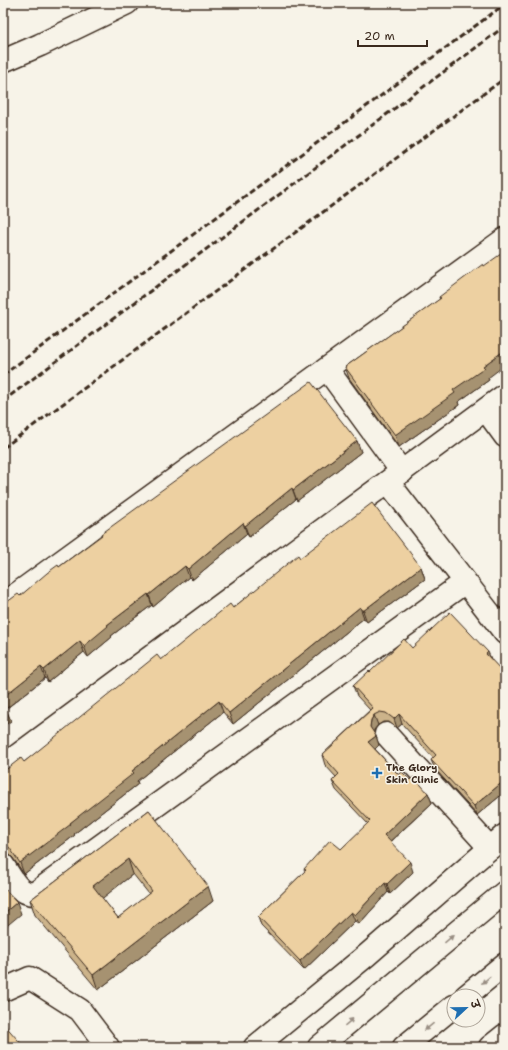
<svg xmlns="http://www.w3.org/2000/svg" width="508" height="1050" font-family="'Shantell Sans','Playpen Sans Deva',sans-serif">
<rect width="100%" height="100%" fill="#f7f3e8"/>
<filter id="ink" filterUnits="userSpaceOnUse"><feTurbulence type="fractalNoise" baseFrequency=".025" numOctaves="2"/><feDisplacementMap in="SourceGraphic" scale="8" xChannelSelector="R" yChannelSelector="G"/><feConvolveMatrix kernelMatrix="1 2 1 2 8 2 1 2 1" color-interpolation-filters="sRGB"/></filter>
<g filter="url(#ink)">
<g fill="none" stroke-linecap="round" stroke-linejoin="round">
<g stroke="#3b2a1e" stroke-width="25">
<g id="minor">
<polyline points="327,369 402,472"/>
<polyline points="486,410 505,436"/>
<polyline points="388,482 505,633"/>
<polyline points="3,604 505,239"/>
<polyline points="386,734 490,848"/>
<polyline points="3,766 505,395"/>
<path d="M 3,865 C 12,878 17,893 34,894 L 465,582"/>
<polyline points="3,990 30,978 80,1010 108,1047"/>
</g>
</g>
<g stroke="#3b2a1e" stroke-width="25">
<g id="tertiary">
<polyline points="3,61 40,45 127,3"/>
<polyline points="255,1047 367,955 505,835"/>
<polyline points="490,1047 505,1035"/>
</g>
</g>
<g stroke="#3b2a1e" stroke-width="25">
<g id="primary">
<polyline points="466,996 505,964"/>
<polyline points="319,1047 505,892"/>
<polyline points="404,1047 454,1006"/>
</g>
</g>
<use href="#minor" stroke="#f7f3e8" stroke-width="22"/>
<use href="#tertiary" stroke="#f7f3e8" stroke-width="22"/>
<use href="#primary" stroke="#f7f3e8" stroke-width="22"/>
<g stroke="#3b2a1e" stroke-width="3" stroke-dasharray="6 3" stroke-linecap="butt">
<polyline points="3,375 505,4"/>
<polyline points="3,401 505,26"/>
<polyline points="3,448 505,78"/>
</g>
</g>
<g fill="#ccb38a" stroke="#3b2a1e" fill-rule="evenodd">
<polygon points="439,297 489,380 458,402 459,405 399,447 349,378 345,367 440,299"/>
<polygon points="357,441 361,452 297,501 296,499 249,537 247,534 192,580 189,577 153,607 152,605 111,636 112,637 88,657 84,652 48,682 45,678 6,709 11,721 3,726 3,605 20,596 59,567 101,535 101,534"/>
<polygon points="300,558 421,567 425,579 367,622 364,618 233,724 223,712 137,781 138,784 74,834 75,835 24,874 13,858 9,854 3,853 3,772 24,762"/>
<polygon points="412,648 491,660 505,674 505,792 477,815 435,769 431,760 433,758 402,724 397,728 389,722 383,722 378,725 374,730 374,733 376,736 379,745 375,749 399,775 410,780 428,793 432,803 390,842 413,872 390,894 388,892 359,924 355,921 304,970 261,926 258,917 305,871 304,869 341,849 368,824 336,790 332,781 336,777 325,765 322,755 370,710 357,696 353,686 370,672"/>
<path d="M 149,810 L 213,901 L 98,990 L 35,915 L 30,900 ZM 133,874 L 149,894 L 118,918 L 102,898 Z"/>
</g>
<g fill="#a69271" stroke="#3b2a1e">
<polygon points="505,350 505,365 488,378 489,380 458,402 459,405 399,447 395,435 483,366"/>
<polygon points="357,441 361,452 297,501 293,490"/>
<polygon points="292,488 296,499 249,537 245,526"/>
<polygon points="243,523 247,534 192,580 188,569"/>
<polygon points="185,566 189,577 153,607 149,595"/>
<polygon points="421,567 425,579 367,622 363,611"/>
<polygon points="148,594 152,605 111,636 112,637 88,657 84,646 107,625"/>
<polygon points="360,607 364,618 233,724 229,713"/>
<polygon points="80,641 84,652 48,682 44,670"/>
<polygon points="488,652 492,661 486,654"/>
<polygon points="41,667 45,678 3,711 3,697"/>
<polygon points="219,701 223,712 137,781 138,784 74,834 75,835 24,874 20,863 70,823 132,771"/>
<polygon points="6,710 11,721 3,726 3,712"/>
<polygon points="399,714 402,724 397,728 394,719"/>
<polygon points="374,715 378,725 374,730 374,736 370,727 371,720"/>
<polygon points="376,736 379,745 372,752 368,742"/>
<polygon points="505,780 505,792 477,815 474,806"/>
<polygon points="428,793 432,803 387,844 384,835"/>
<polygon points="128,859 133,874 99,901 93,886"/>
<polygon points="410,862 413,872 390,894 387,884"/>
<polygon points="385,883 388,892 359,924 355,915"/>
<polygon points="208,886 213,901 98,990 93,975"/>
<polygon points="17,902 21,914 3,929 3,914"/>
<polygon points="351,912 355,921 304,970 300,961"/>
</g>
<g fill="#edd0a1" stroke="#3b2a1e" fill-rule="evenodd">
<polygon points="505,251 505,350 483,366 485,368 453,390 455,393 395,435 345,367 441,298 439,297 483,264 484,266"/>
<polygon points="311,382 357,441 293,490 292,488 245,526 243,523 188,569 185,566 149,595 148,594 107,625 108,626 84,646 80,641 44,670 41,667 3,697 3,605 18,594 20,596 47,573 58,565 59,567 102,535 101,534"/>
<polygon points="372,503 421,567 363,611 360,607 229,713 219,701 132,771 134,773 70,823 71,824 20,863 9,847 5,843 3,842 3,772 21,758 24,762 157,655 161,660 230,604 233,608 298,555 300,558"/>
<polygon points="450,612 488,652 486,654 505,674 505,780 474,806 431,760 436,755 399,714 394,719 386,713 380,712 374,715 371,720 370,727 376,736 368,742 399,775 402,772 410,780 414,777 428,793 384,835 410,862 387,884 385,883 355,915 351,912 300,961 258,917 306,870 304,869 330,840 341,849 370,821 332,781 339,774 322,755 373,708 353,686 369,671 370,672 404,639 412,648"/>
<polygon points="3,705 6,710 3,712"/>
<path d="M 149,810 L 208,886 L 93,975 L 30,900 ZM 128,859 L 152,891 L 118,918 L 93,886 Z"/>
<polygon points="3,887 17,902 3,914"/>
<polygon points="3,1023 24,1047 3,1047"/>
</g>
<defs><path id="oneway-solid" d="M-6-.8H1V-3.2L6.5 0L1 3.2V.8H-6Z"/></defs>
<g fill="#998e83">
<use href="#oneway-solid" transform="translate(449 939) rotate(-40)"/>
<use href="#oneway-solid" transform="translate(486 980) rotate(141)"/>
<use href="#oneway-solid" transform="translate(349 1022) rotate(-40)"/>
<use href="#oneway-solid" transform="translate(429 1027) rotate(141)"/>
</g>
</g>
<path fill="#1f6fb2" stroke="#f7f3e8" stroke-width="1.5" d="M375 767h4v4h4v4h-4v4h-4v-4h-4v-4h4z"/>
<g text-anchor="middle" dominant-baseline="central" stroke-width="3" stroke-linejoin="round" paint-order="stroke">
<g font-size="10" font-weight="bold" fill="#3b2a1e" stroke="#f7f3e8" text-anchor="start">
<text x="386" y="767">The Glory<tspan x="386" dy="12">Skin Clinic</tspan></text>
</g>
</g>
<rect width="508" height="1050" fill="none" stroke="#f7f3e8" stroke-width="16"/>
<rect x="8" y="8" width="492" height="1034" fill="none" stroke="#3b2a1e" stroke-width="1.5" filter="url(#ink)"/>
<g transform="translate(466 1008) rotate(68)"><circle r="19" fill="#f7f3e8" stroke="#aca397"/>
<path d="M0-3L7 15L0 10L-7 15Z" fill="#1f6fb2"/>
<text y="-6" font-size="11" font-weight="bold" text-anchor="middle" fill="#3b2a1e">उ</text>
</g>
<path d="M358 40v6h69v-6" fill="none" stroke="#3b2a1e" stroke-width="2"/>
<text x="364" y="40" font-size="12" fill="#3b2a1e" stroke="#f7f3e8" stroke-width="3" paint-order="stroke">20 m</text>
</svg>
